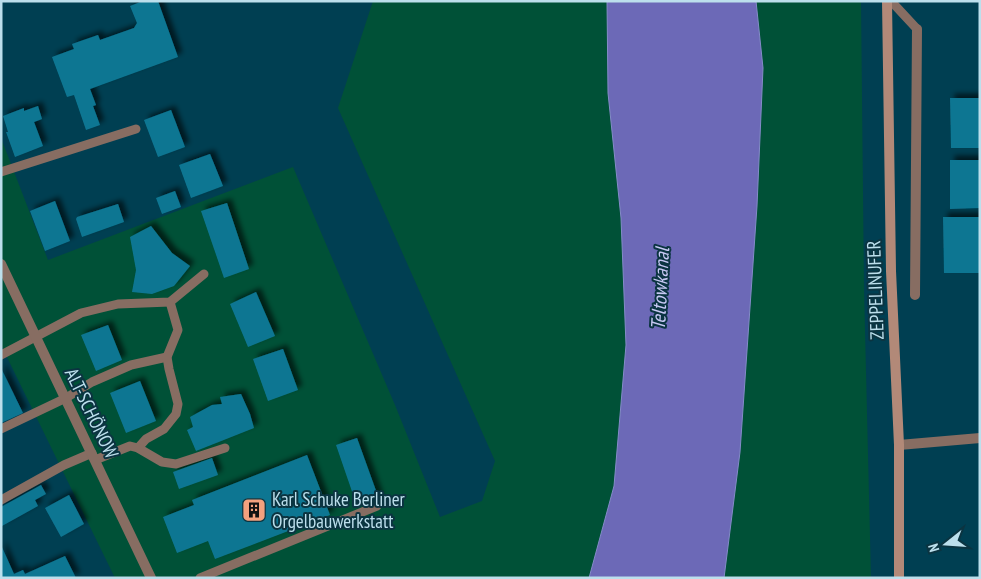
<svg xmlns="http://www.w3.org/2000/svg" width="981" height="579" font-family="'PT Sans Narrow',sans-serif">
<defs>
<filter id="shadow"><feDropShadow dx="4.5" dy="-4.5" stdDeviation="2.5" flood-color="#0009"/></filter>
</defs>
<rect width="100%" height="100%" fill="#003f52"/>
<g fill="#005137">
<polygon points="373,1 607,1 608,93 621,218 626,345 614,486 589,578 115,578 1,345 1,138 48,260 293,167 395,405 440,517 482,501 495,461 338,108"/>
<polygon points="756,1 861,1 864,289 871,578 724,578 740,452 757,206 763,68"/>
</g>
<polygon fill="#6c69b7" stroke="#848cc7" points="607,1 756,1 763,68 757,206 740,452 724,578 589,578 614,486 626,345 621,218 608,93"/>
<g fill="#0f7692" filter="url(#shadow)">
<polygon points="143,1 158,1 178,57 90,89 96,105 93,106 100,125 86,130 74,95 67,97 52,57 74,49 72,44 98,35 100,40 134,28 137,23 130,6"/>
<polygon points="950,98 980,98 980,148 951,148"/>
<polygon points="38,106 42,119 34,122 43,146 15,157 6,132 8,132 3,116 24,108 24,111"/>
<polygon points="171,110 185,147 158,157 144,120"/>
<polygon points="210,154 223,186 191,198 179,165"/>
<polygon points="950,160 980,160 980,208 950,209"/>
<polygon points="175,191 181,207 162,214 156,198"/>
<polygon points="55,201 70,241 45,251 30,211"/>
<polygon points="227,203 249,269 224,278 201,211"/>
<polygon points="118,204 124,222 82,237 76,219 77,217"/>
<polygon points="943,217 980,217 980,273 944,273"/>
<polygon points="151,226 172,253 190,266 174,286 152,294 132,292 136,270 130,237"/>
<polygon points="256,292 275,336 248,347 230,304"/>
<polygon points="108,325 122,360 96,371 81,335"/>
<polygon points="283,349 298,390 268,401 253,359"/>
<polygon points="1,368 23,413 1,423"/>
<polygon points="140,381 156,421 126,433 110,393"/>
<polygon points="241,394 250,414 254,428 196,451 187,430 193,427 190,417 212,405 222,404 220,397"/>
<polygon points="357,438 379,499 357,506 336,445"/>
<polygon points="307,455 330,515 215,559 208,541 177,553 163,517 194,505 192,500"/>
<polygon points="212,458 218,475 179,489 173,472"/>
<polygon points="41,485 46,494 35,500 38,506 2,526 1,507"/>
<polygon points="69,495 84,524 61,537 45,508"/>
<polygon points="1,545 14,574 23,570 25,574 65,556 76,578 1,578"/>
</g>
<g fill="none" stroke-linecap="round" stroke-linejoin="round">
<g stroke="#876d62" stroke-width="9">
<polyline points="891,1 917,29"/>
<polyline points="1,172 136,129"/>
<polyline points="1,355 81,313 118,304 170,302 204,274"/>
<polyline points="1,429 66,398 92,382 131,365 167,357"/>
<polyline points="138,448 146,439 164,429 176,414 178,404 169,369 167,357 178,330 170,302"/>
<polyline points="95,460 130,446 138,448 162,462 176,464 225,448"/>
<polyline points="1,500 64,465 92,453"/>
<polyline points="200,578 377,506"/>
</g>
<g stroke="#876d62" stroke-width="10">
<polyline points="1,264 151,578"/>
<polyline points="915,295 917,29"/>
<polyline points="899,445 980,438"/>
</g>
<polyline stroke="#b28978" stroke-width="10" points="887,1 891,271 899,445 899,578"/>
</g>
<defs>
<g id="building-square" transform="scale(1.25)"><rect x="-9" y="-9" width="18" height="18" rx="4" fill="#f2a17e" stroke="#0b3441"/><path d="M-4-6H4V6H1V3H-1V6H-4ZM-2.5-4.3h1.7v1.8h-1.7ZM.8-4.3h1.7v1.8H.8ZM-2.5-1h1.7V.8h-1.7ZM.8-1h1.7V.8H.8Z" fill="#111"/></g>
</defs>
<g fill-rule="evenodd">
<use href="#building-square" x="254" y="510"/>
</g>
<g text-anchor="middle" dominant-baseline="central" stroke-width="4" stroke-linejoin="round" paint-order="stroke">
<g font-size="19" fill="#bcdfec" stroke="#0b3441">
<text transform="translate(875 290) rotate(-92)">ZEPPELINUFER</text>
<text transform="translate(92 413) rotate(64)">ALT-SCHÖNOW</text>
</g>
<g font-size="19" fill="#bcdfec" stroke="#0b3441" text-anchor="start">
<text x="272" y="499">Karl Schuke Berliner<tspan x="272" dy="22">Orgelbauwerkstatt</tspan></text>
</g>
<g font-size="20" font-style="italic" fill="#c7c8f3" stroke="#0b3441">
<text transform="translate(660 289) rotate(-87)">Teltowkanal</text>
</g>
</g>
<rect width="981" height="579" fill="none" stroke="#bcdfec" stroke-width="5"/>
<g transform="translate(946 544) rotate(253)" stroke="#0b3441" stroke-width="4" paint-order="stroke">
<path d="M0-4L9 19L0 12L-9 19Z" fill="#bcdfec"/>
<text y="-8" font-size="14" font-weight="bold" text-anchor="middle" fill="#bcdfec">N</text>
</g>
</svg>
